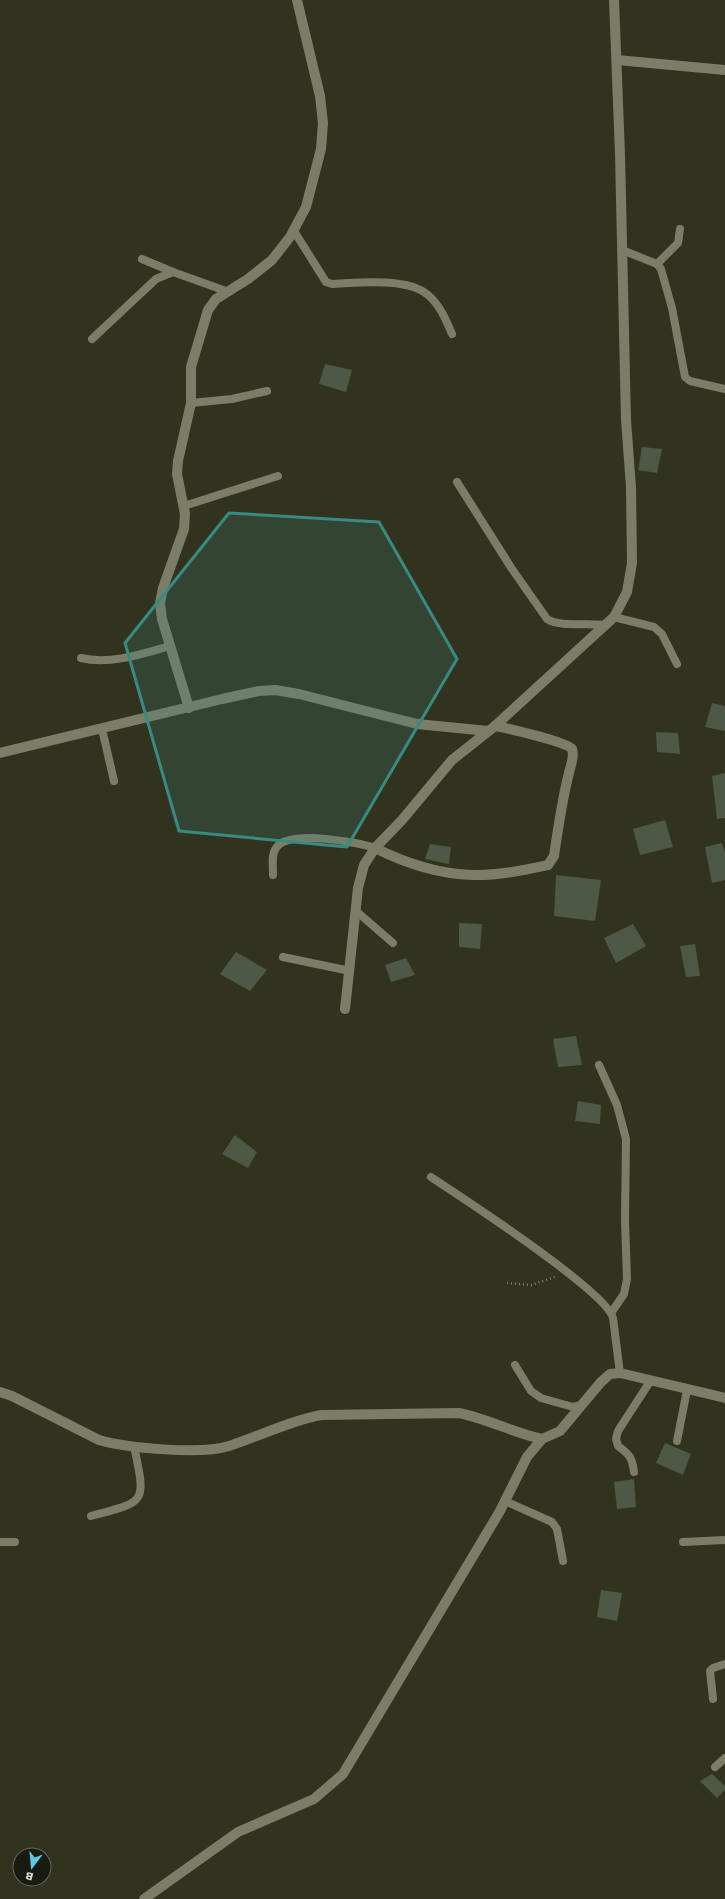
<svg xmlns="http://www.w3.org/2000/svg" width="725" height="1899" font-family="'Work Sans',sans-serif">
<rect width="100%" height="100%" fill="#32331f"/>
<g fill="#4d5845">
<polygon points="325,364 352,370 346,392 319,384"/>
<polygon points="642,447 662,449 657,473 638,470"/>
<polygon points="712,703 725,706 725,731 705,727"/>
<polygon points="656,732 678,733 680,754 657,752"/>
<polygon points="725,773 725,818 717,819 712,776"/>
<polygon points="665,820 673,847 640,855 633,829"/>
<polygon points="722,843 725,853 725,880 712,883 705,847"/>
<polygon points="430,844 451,847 449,864 425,859"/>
<polygon points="556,875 601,880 595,921 554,916"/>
<polygon points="459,923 482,924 480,949 459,947"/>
<polygon points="633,924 646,946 616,963 604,938"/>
<polygon points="695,944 700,976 686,977 680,946"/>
<polygon points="236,952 267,970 250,991 220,974"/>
<polygon points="406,958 415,975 391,982 385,965"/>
<polygon points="576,1036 582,1065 558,1067 553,1039"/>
<polygon points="578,1101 601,1105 600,1124 575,1121"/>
<polygon points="235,1135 257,1152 248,1168 222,1154"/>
<polygon points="665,1443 691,1454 683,1475 656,1463"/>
<polygon points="634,1479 636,1507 617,1509 614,1482"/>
<polygon points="601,1590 622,1593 617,1621 597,1617"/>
<polygon points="712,1774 725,1786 725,1790 717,1798 700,1781"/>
</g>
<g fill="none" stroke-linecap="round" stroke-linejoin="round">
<polyline stroke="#7d7e6e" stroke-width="2.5" stroke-dasharray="1 3" stroke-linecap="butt" points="507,1283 531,1285 555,1277"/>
<g stroke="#7c7d67" stroke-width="8">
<path d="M 294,231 L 326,282 L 332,284 C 358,283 407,277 428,295 C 440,305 446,320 452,334"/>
<polyline points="622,250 657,264 661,269 672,308 685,377 690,381 725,389"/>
<polyline points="142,259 173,272 226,291"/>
<polyline points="657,264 678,243 680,229"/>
<polyline points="92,339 156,279 173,272"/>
<polyline points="191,403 232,399 267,391"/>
<path d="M 457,482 L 512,569 L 547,619 C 558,627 589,623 605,625"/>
<polyline points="184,506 278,476"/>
<polyline points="614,617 654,627 662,634 677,664"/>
<path d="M 81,658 C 110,665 142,654 170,646"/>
<polyline points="102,729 114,781"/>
<path d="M 273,875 C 273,866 271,855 276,848 C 288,829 357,842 375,848"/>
<polyline points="356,911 393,943"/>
<polyline points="283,957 350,971"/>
<polyline points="599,1065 617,1105 626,1139 625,1220 627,1279 624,1294 611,1313"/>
<path d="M 431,1177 C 460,1196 607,1292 613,1318 L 620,1373"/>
<polyline points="515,1365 531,1391 541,1398 573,1407 582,1405"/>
<polyline points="677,1441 687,1390"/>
<path d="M 634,1472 C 632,1457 630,1455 618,1446 L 616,1439 L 618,1431 L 651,1380"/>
<polyline points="505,1501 552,1522 557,1529 563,1561"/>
<path d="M 91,1516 C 147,1501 146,1504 134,1446"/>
<polyline points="0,1542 15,1542"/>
<polyline points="683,1542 725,1540"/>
<polyline points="713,1699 710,1671 713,1668 725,1664"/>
<polyline points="715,1767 725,1758"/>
</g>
<g stroke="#7c7d67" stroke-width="10">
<polyline points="617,60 725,70"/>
<polyline points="189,708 162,619 160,603 163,588 184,529 185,514 177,474 178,461 191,403 191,367 208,310 216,299 248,279 272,260 290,237 306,207 321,149 323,123 320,96 297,0"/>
<polyline points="0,753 222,699 259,691 275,690 299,694 417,724 488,731"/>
<path d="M 375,848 C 405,863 439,874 472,875 C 497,876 524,870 548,865 L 554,856 C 558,828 562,800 569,773 C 570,767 575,756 572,749 C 567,742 507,728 495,726"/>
<polyline points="345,1009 358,888 364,865 375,848 402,820 452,760 495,726 614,617 627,592 632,563 631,487 626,420 620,154 614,0"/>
<path d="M 0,1392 L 12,1396 L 99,1440 C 126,1448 201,1455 229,1446 C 260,1436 289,1421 321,1415 L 459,1413 C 488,1419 514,1433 542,1439"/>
<polyline points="144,1899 238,1832 314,1799 343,1774 500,1511 527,1457 542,1439 560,1431 601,1382 610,1374 620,1373 725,1398"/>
</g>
</g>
<path fill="#388b82" fill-opacity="0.2" stroke="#388b82" stroke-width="3" stroke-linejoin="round" d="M 229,513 L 379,522 L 457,659 L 347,847 L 179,831 L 125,643 Z"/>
<g transform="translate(32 1867) rotate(196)"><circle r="19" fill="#191a11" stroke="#67685e"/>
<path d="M0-3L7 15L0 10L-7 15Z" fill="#59c8e4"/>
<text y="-6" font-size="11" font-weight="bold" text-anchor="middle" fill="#ddded2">B</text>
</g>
</svg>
